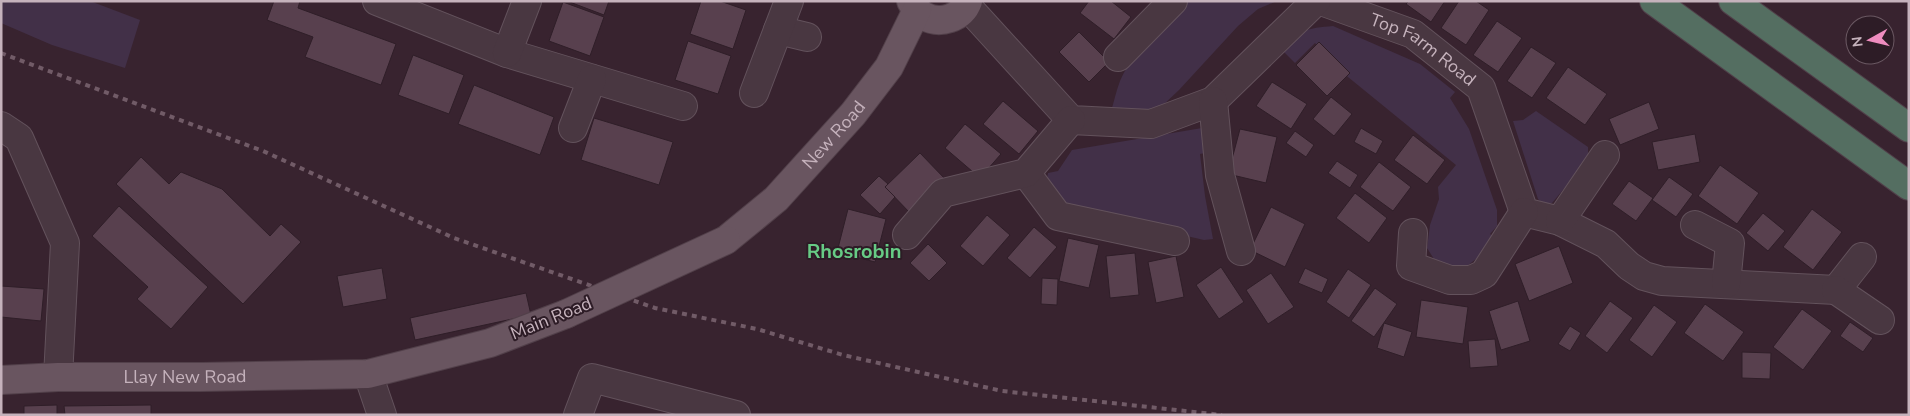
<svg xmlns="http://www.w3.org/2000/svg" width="1910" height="416" font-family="'Nunito Sans',sans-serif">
<rect width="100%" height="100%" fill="#38232f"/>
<g fill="#423048">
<polygon points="1,1 90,1 140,20 125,68 52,45 1,23"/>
<path d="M 1187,1 L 1277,1 L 1258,9 L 1238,26 L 1179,90 L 1162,106 L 1142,114 L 1111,111 C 1114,102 1116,91 1120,81 C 1134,50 1160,22 1187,1 Z"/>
<path d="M 1333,26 L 1420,64 L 1455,92 L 1450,98 L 1469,129 L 1497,210 L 1497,226 L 1490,234 L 1495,238 L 1481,255 L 1467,266 L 1452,268 L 1434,259 L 1427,248 L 1430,225 L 1439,199 L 1438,187 L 1456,165 L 1348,77 L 1315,43 L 1295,63 L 1277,45 C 1298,31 1308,28 1333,26 Z"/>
<polygon points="1536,111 1588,147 1588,160 1552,203 1542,203 1538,199 1513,121 1523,120"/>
<polygon points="1202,128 1205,153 1200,154 1205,196 1213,239 1204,240 1066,208 1046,184 1048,173 1058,171 1072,150"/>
</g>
<g fill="#58404e" stroke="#2f1e28">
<polygon points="274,1 300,1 298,8 396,44 381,85 305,57 313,37 267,20"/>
<polygon points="567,1 609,1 604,15"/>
<polygon points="701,1 720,1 746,10 733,49 690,34"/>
<polygon points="1089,1 1111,1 1131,17 1114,39 1080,13"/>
<polygon points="1409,1 1445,1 1431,22 1406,4"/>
<polygon points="1459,1 1476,1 1489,10 1466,45 1441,28"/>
<polygon points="563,2 604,17 590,56 549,41"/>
<polygon points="1497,21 1522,38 1498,72 1473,55"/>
<polygon points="1079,32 1109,62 1089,82 1059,52"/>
<polygon points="688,41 731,56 718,94 675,80"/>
<polygon points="1319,42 1350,73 1327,96 1296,65"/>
<polygon points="1531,47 1556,63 1532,98 1507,81"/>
<polygon points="413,55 464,75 449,114 398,95"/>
<polygon points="1568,67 1607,94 1585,125 1546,98"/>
<polygon points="1272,82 1307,104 1291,129 1256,106"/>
<polygon points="474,85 554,117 540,155 458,124"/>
<polygon points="1331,97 1352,114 1334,136 1313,119"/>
<polygon points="1003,101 1038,131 1019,154 983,124"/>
<polygon points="1649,102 1659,129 1620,145 1609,119"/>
<polygon points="594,118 673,142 659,185 581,160"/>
<polygon points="965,124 1001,154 980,178 945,148"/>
<polygon points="1361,128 1383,141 1376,154 1354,142"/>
<polygon points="1240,129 1277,137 1266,183 1228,174"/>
<polygon points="1295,131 1314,145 1306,157 1286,143"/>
<polygon points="1695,134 1700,162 1658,170 1652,142"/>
<polygon points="1413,135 1445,160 1427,184 1394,160"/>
<polygon points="920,153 946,180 911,214 885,187"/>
<polygon points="141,157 169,184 181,172 222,189 270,236 281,224 301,242 243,304 116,184"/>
<polygon points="1337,161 1358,175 1350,188 1328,173"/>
<polygon points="1379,162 1411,187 1393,211 1360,187"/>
<polygon points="1720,165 1759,193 1737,224 1698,196"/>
<polygon points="879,176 888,184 885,187 895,197 880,214 860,195"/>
<polygon points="1669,177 1693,194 1676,217 1652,200"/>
<polygon points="1629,181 1653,198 1636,221 1612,204"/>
<polygon points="1355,193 1387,218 1369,243 1336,218"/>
<polygon points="119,206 208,287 171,329 137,299 148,287 92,236"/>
<polygon points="1271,207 1305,224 1285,267 1250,250"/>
<polygon points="848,209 886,219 875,262 837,252"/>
<polygon points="1812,209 1842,232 1813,270 1783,247"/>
<polygon points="1763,213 1785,231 1768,251 1746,233"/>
<polygon points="987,215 1010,235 983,266 960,246"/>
<polygon points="1034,227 1057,247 1030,278 1007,258"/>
<polygon points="1068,238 1099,245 1089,288 1059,281"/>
<polygon points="928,244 947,263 929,281 910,263"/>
<polygon points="1559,246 1573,283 1529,301 1515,264"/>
<polygon points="1135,253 1139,295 1110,298 1106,256"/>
<polygon points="1176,256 1184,297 1156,303 1148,262"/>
<polygon points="1221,267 1244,302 1219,319 1196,285"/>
<polygon points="382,268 387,299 343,307 337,276"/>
<polygon points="1305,268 1328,279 1322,293 1298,283"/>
<polygon points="1348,269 1371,285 1349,318 1326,302"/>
<polygon points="1271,273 1294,307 1268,324 1246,290"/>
<polygon points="1042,278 1058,279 1057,305 1041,304"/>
<polygon points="1,286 44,289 41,321 1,317"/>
<polygon points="1375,288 1397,304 1374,337 1351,321"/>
<polygon points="526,293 531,315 415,340 410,318"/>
<polygon points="1421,300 1468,307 1463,344 1416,337"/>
<polygon points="1518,301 1530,341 1501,350 1489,311"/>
<polygon points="1610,301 1633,318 1607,353 1585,336"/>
<polygon points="1705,304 1744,332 1723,361 1684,333"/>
<polygon points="1654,305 1677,322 1652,357 1629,340"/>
<polygon points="1802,309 1832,331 1803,370 1773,347"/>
<polygon points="1850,322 1873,338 1863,352 1840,336"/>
<polygon points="1384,323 1412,332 1404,357 1377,348"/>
<polygon points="1570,326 1581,333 1570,351 1558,344"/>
<polygon points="1495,339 1498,366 1470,368 1468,341"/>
<polygon points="1742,352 1771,353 1770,379 1742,378"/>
<polygon points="57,405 57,415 24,415 24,406"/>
<polygon points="151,405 151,415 65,415 64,406"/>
</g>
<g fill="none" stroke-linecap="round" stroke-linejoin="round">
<g stroke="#63525c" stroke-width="30">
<g id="minor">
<polyline points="377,1 507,53 683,106"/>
<path id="s1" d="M 1321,1 L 1413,34 L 1481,88 L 1524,212 L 1560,221 L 1606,244 L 1629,266 L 1644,276 L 1662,281 L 1836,290 L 1862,257"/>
<polyline points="966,5 1071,120 1151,124 1213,101 1316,1"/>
<polyline points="778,30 807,37"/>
<polyline points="507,53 527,1"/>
<polyline points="1118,57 1173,1"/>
<polyline points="754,93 789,1"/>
<polyline points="1213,101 1220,175 1241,251"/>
<polyline points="1,126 19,138 65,243 58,377"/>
<polyline points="573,128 592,79"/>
<polyline points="1026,173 1058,216 1175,241"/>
<polyline points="1560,221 1605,155"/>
<polyline points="1695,225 1730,243 1726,284"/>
<polyline points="1413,233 1411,266 1450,280 1471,280 1484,274 1524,212"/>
<polyline points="907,235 943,193 1026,173 1071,120"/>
<polyline points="1836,290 1880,320"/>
<polyline points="368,374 382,415"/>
<polyline points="578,415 592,378 736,415"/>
</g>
</g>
<g stroke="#52404a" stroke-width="30">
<g id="major">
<path d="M 911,1 C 914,7 918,13 924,16 C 940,25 962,18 968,1"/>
<path id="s2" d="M 726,240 L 776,199 L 853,114 L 889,67 L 917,10"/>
<path id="s3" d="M 1,380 L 58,377 L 201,377 L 368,374 L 490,343 L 566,314"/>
</g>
</g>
<g stroke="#503f49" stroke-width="30">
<g id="highway">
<polyline points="1654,1 1909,186"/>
<polyline points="1733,1 1909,128"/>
</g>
</g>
<use href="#minor" stroke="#493741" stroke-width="28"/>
<use href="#major" stroke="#695560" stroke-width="28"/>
<use href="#highway" stroke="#546e61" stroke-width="28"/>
<polyline stroke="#715b67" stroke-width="4" stroke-dasharray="5 5" stroke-linecap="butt" points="1,53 263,151 454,238 655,308 757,329 843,355 1002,391 1222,415"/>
<g stroke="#52404a" stroke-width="30" stroke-linecap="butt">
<polyline id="major-bridge" points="566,314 726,240"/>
</g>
<use href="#major-bridge" stroke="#695560" stroke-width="28"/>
</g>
<g text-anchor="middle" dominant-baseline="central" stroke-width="4" stroke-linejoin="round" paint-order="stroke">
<g font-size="18" fill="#c5b2bc" stroke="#2d1c26">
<text stroke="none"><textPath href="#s1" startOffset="114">Top Farm Road</textPath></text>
<text stroke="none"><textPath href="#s2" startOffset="151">New Road</textPath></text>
<text transform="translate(551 318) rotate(-22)">Main Road</text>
<text stroke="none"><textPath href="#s3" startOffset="184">Llay New Road</textPath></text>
</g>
<g font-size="20" font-weight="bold" fill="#67cb85" stroke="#2d1c26">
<text x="854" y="251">Rhosrobin</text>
</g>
</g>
<rect width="1910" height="416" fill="none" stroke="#c5b2bc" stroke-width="5"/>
<g transform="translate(1870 40) rotate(262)"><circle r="24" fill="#2d1c26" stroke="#6a5862"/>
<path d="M0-4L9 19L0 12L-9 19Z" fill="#ef8cbf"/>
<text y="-8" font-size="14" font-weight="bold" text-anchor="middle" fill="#c5b2bc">N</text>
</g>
</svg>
